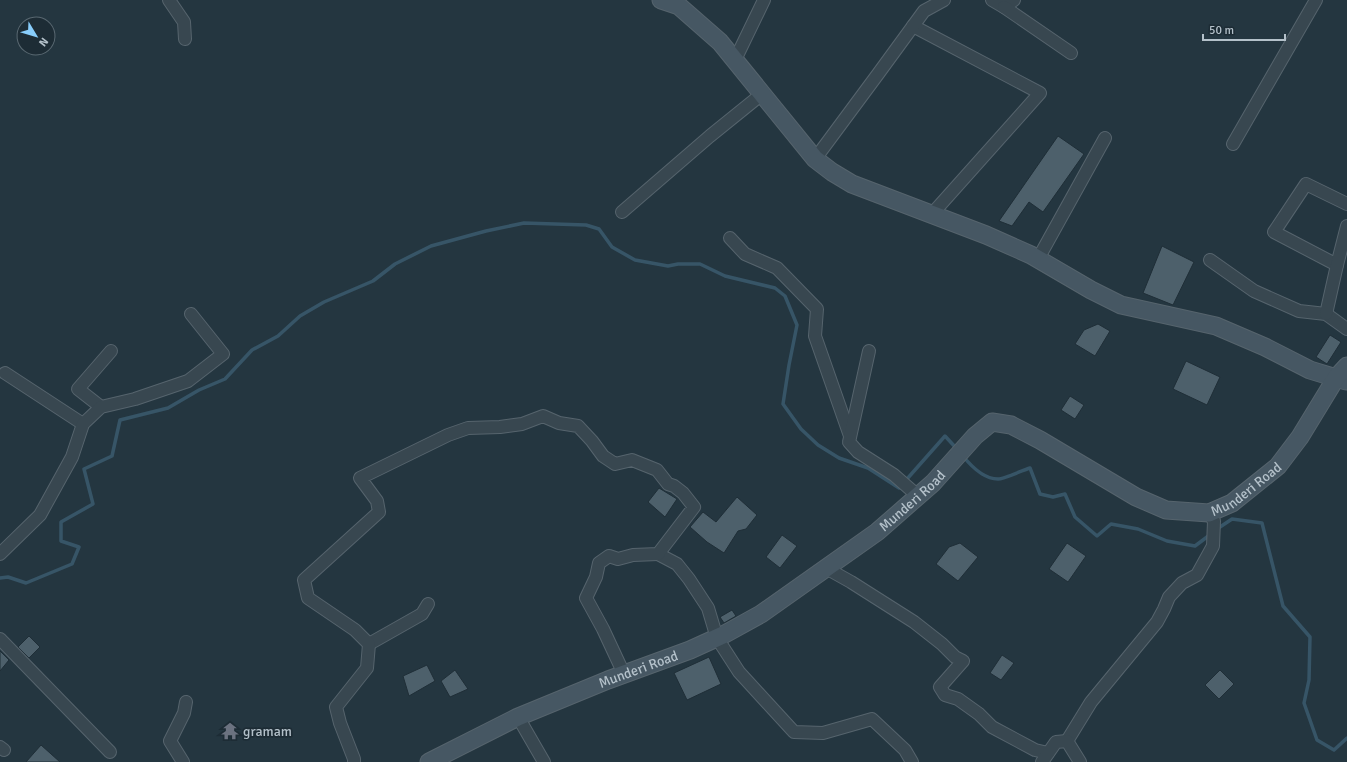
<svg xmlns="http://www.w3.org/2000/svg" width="1347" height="762" font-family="Signika,sans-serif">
<rect width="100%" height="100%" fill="#243640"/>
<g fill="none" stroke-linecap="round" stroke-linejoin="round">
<g stroke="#375567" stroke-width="3.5">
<path d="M 963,456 C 971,466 983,479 998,479 C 1004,479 1023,470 1030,468 L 1040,494 L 1053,497 L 1065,494 L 1075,517 L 1097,536 L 1111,524 L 1138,529 L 1167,541 L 1195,546 L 1211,534"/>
<polyline points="1217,529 1232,519 1262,523 1283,606 1310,637 1309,680 1304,703 1317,740 1334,750 1347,738"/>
<polyline points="0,578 8,577 26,583 72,564 79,547 61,541 61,522 93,504 84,469 112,456 120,420 168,408 199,390 225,379 252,350 278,336 300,316 324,302 373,281 395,264 431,246 486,231 524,223 586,225 599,229 612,247 635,260 668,266 678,264 700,264 725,276 775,288 785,296 797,325 789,365 783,404 801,429 818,445 839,458 868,468 899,488 945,436 957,449"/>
</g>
</g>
<g fill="#4d606b" stroke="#1f2e37">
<polygon points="1058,136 1084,154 1043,212 1029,202 1012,226 999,221"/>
<polygon points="1162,246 1194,262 1173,305 1143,293"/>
<polygon points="1098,324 1110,331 1095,356 1075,344 1084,330"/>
<polygon points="1330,335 1341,342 1327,364 1316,357"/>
<polygon points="1186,361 1220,377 1207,405 1173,389"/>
<polygon points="1070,396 1084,405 1075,419 1061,410"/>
<polygon points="659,488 677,499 665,517 648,502"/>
<polygon points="737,497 757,515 746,529 738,531 724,553 707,542 690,527 703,512 716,522"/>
<polygon points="782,535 797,546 780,568 766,557"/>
<polygon points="960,543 978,557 958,581 936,564 949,547"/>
<polygon points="1067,543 1086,556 1068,582 1049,569"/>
<polygon points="732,610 736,616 724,623 720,617"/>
<polygon points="29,636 40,647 29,658 18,647"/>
<polygon points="0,651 9,660 0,671"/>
<polygon points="1002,655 1014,663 1001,680 990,673"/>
<polygon points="709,657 721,684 687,700 674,673"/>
<polygon points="427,665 435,681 409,696 403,676"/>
<polygon points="455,670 468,689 450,697 441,681"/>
<polygon points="1220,670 1234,684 1219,699 1205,685"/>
<polygon points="41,745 60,762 26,762"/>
</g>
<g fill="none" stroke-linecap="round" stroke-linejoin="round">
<g stroke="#56646d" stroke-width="14">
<g id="street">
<polyline points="169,0 184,22 185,39"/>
<polyline points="992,0 1004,7 1014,0"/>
<polyline points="1004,7 1071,53"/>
<polyline points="913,26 1040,93 932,214"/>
<polyline points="735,60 764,0"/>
<polyline points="1233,144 1316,0"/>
<polyline points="815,159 878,74 924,11 944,0"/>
<polyline points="622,212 710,136 762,94"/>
<polyline points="730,238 745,254 777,268 817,309 815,336 850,436"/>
<polyline points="1038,259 1105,138"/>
<polyline points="1210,260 1254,291 1299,311 1326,314 1347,329"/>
<polyline points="1337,265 1274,232 1306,184 1347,204"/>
<polyline points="1326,314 1337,265 1347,226"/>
<polyline points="869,351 849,442 858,452 894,475 918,496"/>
<polyline points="5,373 83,424"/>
<polyline points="101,407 78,389 111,351"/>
<polyline points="0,554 40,515 72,457 83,424 101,407 135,399 188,381 223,354 191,314"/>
<polyline points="658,554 677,564 689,579 708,608 717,638 739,672 794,732 823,733 872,719 905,750 912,762"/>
<polyline points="826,568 851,582 914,622 942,644 955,657 963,661 940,687 945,695 958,699 979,714 992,727 1035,750 1048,753"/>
<polyline points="0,639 110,752"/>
<polyline points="369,644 422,614 428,604"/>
<polyline points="518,717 544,762"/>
<polyline points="1067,741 1091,702 1157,622 1164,609 1169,597 1182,583 1197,575 1213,546 1214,521 1209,513"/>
<polyline points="0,747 4,750"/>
<polyline points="183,762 170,741 184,713 186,702"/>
<polyline points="354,762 354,759 340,723 336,707 367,668 369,644 355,630 308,598 304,580 379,512 377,501 360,478 448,435 468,428 500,427 522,424 543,416 559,423 578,426 592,441 603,456 615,464 632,460 657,470 668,484 674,486 683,493 694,507 658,554 633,555 618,559 609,556 599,563 596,577 586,598 603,629 624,674"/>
<polyline points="1042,762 1056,742 1067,741 1080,762"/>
</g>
</g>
<g stroke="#56646d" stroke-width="19">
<g id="secondary">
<polyline points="661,0 679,6 720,42 815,159 832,172 852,184 986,235 1031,255 1091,290 1121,305 1216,326 1265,347 1310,370 1346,381"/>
<path id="s1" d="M 429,762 L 518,717 L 608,680 L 690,650 L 723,635 L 761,614 L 877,532 L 933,483 L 975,436 L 992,422 L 1011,425 L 1040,440 L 1136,497 L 1166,510 L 1209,513 L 1232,503 L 1278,466 L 1300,437 L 1336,378 L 1347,366"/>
</g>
</g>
<use href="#street" stroke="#384750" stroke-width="12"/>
<use href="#secondary" stroke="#465763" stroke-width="17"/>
</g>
<defs>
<g id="temple-bare" transform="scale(1.38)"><path d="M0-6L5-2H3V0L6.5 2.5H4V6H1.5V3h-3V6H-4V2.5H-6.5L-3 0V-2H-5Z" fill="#6b7280" stroke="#1d2c35" stroke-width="2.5" paint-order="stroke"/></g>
</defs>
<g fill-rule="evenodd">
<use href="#temple-bare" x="230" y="731"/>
</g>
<g text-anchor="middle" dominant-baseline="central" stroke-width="3.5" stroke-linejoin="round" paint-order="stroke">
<g font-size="14" fill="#b4c1ca" stroke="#1d2c35">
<text stroke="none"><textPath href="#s1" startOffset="949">Munderi Road</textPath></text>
<text stroke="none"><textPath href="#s1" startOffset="553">Munderi Road</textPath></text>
<text stroke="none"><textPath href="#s1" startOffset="229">Munderi Road</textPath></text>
</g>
<g font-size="14" fill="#b4c1ca" stroke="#1d2c35" text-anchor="start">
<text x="243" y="731">gramam</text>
</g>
</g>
<g transform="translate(36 36) rotate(128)"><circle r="19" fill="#1d2c35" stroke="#596871"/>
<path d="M0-3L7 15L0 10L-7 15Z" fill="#88cdfb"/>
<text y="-6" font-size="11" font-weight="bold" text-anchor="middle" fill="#b4c1ca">N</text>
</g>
<path d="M1203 34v6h82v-6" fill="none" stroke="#b4c1ca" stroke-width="2"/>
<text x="1209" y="34" font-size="12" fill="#b4c1ca" stroke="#1d2c35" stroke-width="3" paint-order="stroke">50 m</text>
</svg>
